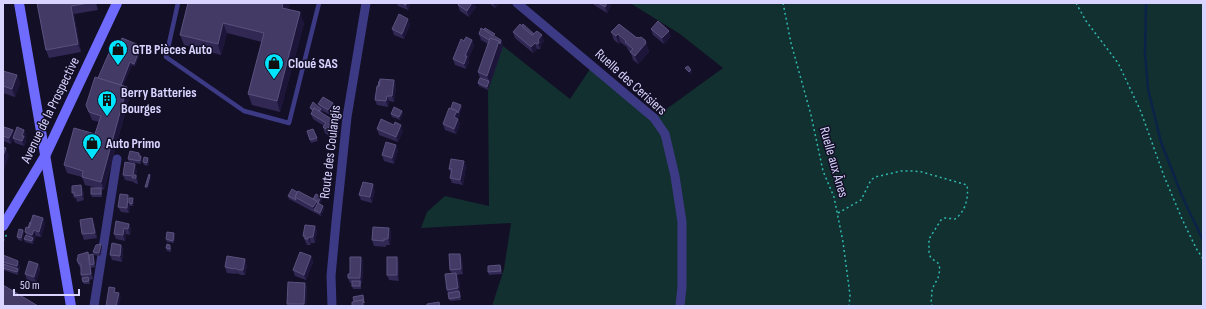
<svg xmlns="http://www.w3.org/2000/svg" width="1206" height="309" font-family="'Sofia Sans Condensed',sans-serif">
<rect width="100%" height="100%" fill="#130f26"/>
<polygon fill="#12302f" points="630,3 1203,3 1203,306 492,306 504,269 511,223 421,228 427,212 445,196 489,206 488,90 503,46 570,99 592,66 654,118 723,68 680,34"/>
<g fill="none" stroke-linecap="round" stroke-linejoin="round">
<polyline stroke="#0c2248" stroke-width="2.5" points="1146,3 1145,54 1148,89 1161,142 1182,196 1203,240"/>
<g stroke="#2fb8b0" stroke-width="1.5" stroke-dasharray="2 3" stroke-linecap="butt">
<polyline points="783,3 791,43 811,115 823,171 834,197 843,242 850,295 849,306"/>
<polyline points="1076,3 1086,21 1118,63 1128,84 1141,112 1164,176 1182,219 1196,248 1203,259"/>
<path d="M 838,213 L 861,200 L 871,180 L 875,177 L 884,175 L 901,171 L 912,171 L 922,172 L 967,185 C 969,198 965,212 955,219 L 945,218 L 941,220 L 929,239 L 929,254 L 931,258 L 938,263 L 940,269 L 938,278 L 932,289 L 932,294 L 931,299 L 932,306"/>
<polyline points="3,241 7,234"/>
</g>
<polyline stroke="#3d3a85" stroke-width="4.5" points="178,3 166,57 244,111 289,123 319,3"/>
<g stroke="#3d3a85" stroke-width="9">
<polyline points="517,3 654,118 665,134 675,176 682,222 682,287 680,306"/>
<polyline points="94,306 117,159"/>
<polyline points="332,306 331,276 336,222 347,117 366,3"/>
</g>
<g stroke="#6f6bff" stroke-width="10">
<polyline points="19,3 71,306"/>
<polyline points="3,226 45,156 117,3"/>
</g>
</g>
<g fill="#312854">
<polygon points="37,3 96,3 98,10 74,14 81,52 49,58 46,50"/>
<polygon points="188,3 290,3 288,9 304,23 280,112 252,105 248,94 262,42 227,33 221,55 184,45 180,35"/>
<polygon points="396,3 411,3 408,10 398,6"/>
<polygon points="489,3 500,3 495,8"/>
<polygon points="593,3 612,3 607,13 594,5"/>
<polygon points="458,5 476,7 469,17 460,11"/>
<polygon points="410,24 404,39 394,35 392,29"/>
<polygon points="651,29 671,36 664,44 653,35"/>
<polygon points="513,32 534,34 544,41 540,45 541,48 540,49 537,49 533,53 515,38"/>
<polygon points="611,32 637,38 639,38 645,40 649,52 638,64 633,60 631,53 628,50 627,47 620,42 619,44 614,40"/>
<polygon points="479,34 496,37 501,40 503,46 488,90 479,86 478,83 480,78 478,72 488,44 481,40"/>
<polygon points="472,40 474,46 468,59 469,62 466,69 455,65 453,59 464,41"/>
<polygon points="142,49 135,66 132,65 123,86 130,95 104,190 101,189 102,191 102,197 92,197 91,194 97,188 85,185 82,177 67,173 64,165 95,134 99,122 92,120 86,105 98,78 115,56"/>
<polygon points="3,71 17,75 20,83 15,97 3,93"/>
<polygon points="394,80 396,86 394,102 389,101 388,107 377,105 375,100 378,86"/>
<polygon points="333,103 335,109 330,115 321,110 322,112 321,113 335,125 329,136 325,133 323,127 324,126 313,119 311,114 312,111 310,108 320,108 318,104"/>
<polygon points="462,107 458,119 460,124 456,134 445,130 443,124 451,108"/>
<polygon points="402,111 403,113 400,120 392,117 391,114"/>
<polygon points="313,129 318,141 311,143 307,131"/>
<polygon points="377,129 403,131 398,142 379,135"/>
<polygon points="13,130 14,135 24,130 26,135 25,139 26,142 24,146 15,143 13,139 11,144 3,141 3,131"/>
<polygon points="398,150 394,164 384,161 382,155"/>
<polygon points="139,153 142,159 141,164 129,162 128,159"/>
<polygon points="149,160 148,166 144,165 143,162"/>
<polygon points="466,166 463,185 452,183 450,178 451,174 449,169"/>
<polygon points="137,170 136,175 138,181 138,184 134,183 134,182 125,180 123,175"/>
<polygon points="81,185 83,190 84,200 77,202 76,198 74,198 72,193"/>
<polygon points="375,190 372,203 361,200 359,195"/>
<polygon points="297,192 313,199 322,199 320,204 323,206 324,209 321,216 289,199 288,196"/>
<polygon points="129,198 134,201 133,206 130,206 129,213 121,212 118,207"/>
<polygon points="43,218 45,224 41,237 36,236 33,244 25,242 24,239 26,235 25,232 31,222"/>
<polygon points="92,218 94,223 97,238 84,240 82,234"/>
<polygon points="129,224 131,229 130,235 126,234 125,241 116,239 114,234"/>
<polygon points="315,226 317,231 315,243 311,243 311,245 307,245 303,236"/>
<polygon points="389,228 391,233 390,245 386,245 386,247 374,246 372,240"/>
<polygon points="23,230 24,233 22,241 18,240 17,237"/>
<polygon points="175,235 174,243 167,242 166,239"/>
<polygon points="101,244 102,247 100,256 94,255 93,252"/>
<polygon points="121,245 123,250 122,262 112,260 110,255"/>
<polygon points="166,248 171,248 171,252 167,251"/>
<polygon points="88,252 89,255 94,257 95,267 91,268 93,279 89,280 90,284 84,284 81,275 81,269 79,266 77,260"/>
<polygon points="460,254 462,259 463,274 457,275 459,279 461,300 450,301 447,290 452,274 450,270"/>
<polygon points="3,255 20,266 18,275 3,270"/>
<polygon points="311,256 313,262 306,280 295,276 293,270"/>
<polygon points="361,257 363,262 362,283 361,283 361,289 353,289 352,286 352,283 350,283 348,278 350,274"/>
<polygon points="397,257 399,263 399,281 389,280 387,275"/>
<polygon points="38,264 40,269 36,283 27,280 25,274"/>
<polygon points="247,265 245,275 241,275 236,273 236,274 227,273 225,267"/>
<polygon points="500,265 502,274 489,275 488,272"/>
<polygon points="305,283 307,288 306,306 288,306 287,304"/>
</g>
<g fill="#1d163a">
<polygon points="283,3 290,3 286,18 282,8"/>
<polygon points="407,3 411,3 408,10 406,5"/>
<polygon points="472,3 474,3 476,7 469,17 467,11"/>
<polygon points="493,3 500,3 495,8"/>
<polygon points="607,3 612,3 607,13 605,7"/>
<polygon points="71,6 74,14 81,52 78,44"/>
<polygon points="300,12 304,23 280,112 277,101"/>
<polygon points="408,19 410,24 404,39 402,34"/>
<polygon points="223,23 227,33 221,55 218,44"/>
<polygon points="669,31 671,36 664,44 662,38"/>
<polygon points="618,34 620,42 619,44 616,36"/>
<polygon points="542,35 544,41 540,45 541,48 540,49 538,44 538,40"/>
<polygon points="472,40 474,46 468,59 469,62 466,69 464,64 465,56"/>
<polygon points="501,40 503,46 488,90 487,87 489,81 487,76 499,41"/>
<polygon points="645,40 649,52 638,64 635,56"/>
<polygon points="535,43 537,49 533,53 531,47"/>
<polygon points="141,46 142,49 135,66 134,64"/>
<polygon points="130,62 132,65 121,91 120,89"/>
<polygon points="691,70 692,73 690,75 689,72"/>
<polygon points="17,75 20,83 15,97 12,89"/>
<polygon points="394,80 396,86 394,102 392,96"/>
<polygon points="127,87 130,95 104,190 101,182"/>
<polygon points="387,96 389,101 388,107 386,101"/>
<polygon points="333,103 335,109 330,115 328,110"/>
<polygon points="461,105 462,107 459,116 458,113"/>
<polygon points="402,111 403,113 400,120 399,117"/>
<polygon points="457,111 459,116 456,123 454,117"/>
<polygon points="458,119 460,124 456,134 454,129"/>
<polygon points="333,120 335,125 329,136 327,130"/>
<polygon points="401,125 403,131 398,142 396,137"/>
<polygon points="13,130 15,136 13,138 13,139 11,144 9,138"/>
<polygon points="24,130 26,135 25,139 26,142 24,146 22,141 22,136"/>
<polygon points="396,145 398,150 394,164 392,158"/>
<polygon points="6,148 9,156 4,171 3,170 3,156"/>
<polygon points="141,156 142,159 141,164 140,161"/>
<polygon points="148,158 149,160 148,166 147,163"/>
<polygon points="464,161 466,166 463,185 460,180"/>
<polygon points="135,164 137,170 135,178 133,175"/>
<polygon points="136,175 138,181 138,184 136,178"/>
<polygon points="150,175 151,178 148,190 147,187"/>
<polygon points="373,184 375,190 372,203 370,197"/>
<polygon points="81,185 83,190 84,200 82,195"/>
<polygon points="128,195 130,201 129,203 130,206 129,213 127,208"/>
<polygon points="321,197 322,199 316,211 314,210 313,207 317,201"/>
<polygon points="133,198 134,201 133,206 132,204"/>
<polygon points="323,206 324,209 321,216 320,213"/>
<polygon points="43,218 45,224 41,237 39,232"/>
<polygon points="92,218 94,223 97,238 95,233"/>
<polygon points="129,224 131,229 130,235 128,229"/>
<polygon points="315,226 317,231 315,243 313,237"/>
<polygon points="124,228 126,234 125,241 123,235"/>
<polygon points="389,228 391,233 390,245 388,239"/>
<polygon points="23,230 24,233 22,241 21,238"/>
<polygon points="34,230 36,236 33,244 32,241 33,238 32,235"/>
<polygon points="174,233 175,235 174,243 173,241"/>
<polygon points="309,237 311,243 311,245 308,239"/>
<polygon points="101,244 102,247 100,256 99,253"/>
<polygon points="121,245 123,250 122,262 120,256"/>
<polygon points="88,252 90,258 90,265 93,279 91,274"/>
<polygon points="460,254 462,259 463,274 461,269"/>
<polygon points="311,256 313,262 306,280 304,275"/>
<polygon points="361,257 363,262 362,283 360,278"/>
<polygon points="397,257 399,263 399,281 397,275"/>
<polygon points="245,259 247,265 245,275 243,270"/>
<polygon points="18,261 20,266 19,272 17,266"/>
<polygon points="38,264 40,269 36,283 34,277"/>
<polygon points="18,269 19,272 18,275 17,272"/>
<polygon points="456,273 459,279 461,300 458,288"/>
<polygon points="305,283 307,288 306,306 305,306 304,304"/>
<polygon points="119,293 121,298 119,306 116,306"/>
</g>
<g fill="#433a66" stroke="#5a527e">
<polygon points="37,3 89,3 71,6 78,44 46,50"/>
<polygon points="188,3 283,3 282,8 300,12 277,101 248,94 264,33 223,23 218,44 180,35"/>
<polygon points="402,3 407,3 406,5"/>
<polygon points="459,3 472,3 467,11 458,5"/>
<polygon points="598,3 607,3 605,7"/>
<polygon points="399,14 408,19 402,34 392,29"/>
<polygon points="658,21 669,31 662,38 651,29"/>
<polygon points="520,24 532,35 537,31 542,35 538,40 539,42 538,44 535,43 531,47 513,32"/>
<polygon points="523,24 534,34 532,35 522,26"/>
<polygon points="619,24 637,38 638,37 639,38 641,37 645,40 646,43 635,56 630,52 633,49 625,42 626,41 618,34 616,36 611,32"/>
<polygon points="481,28 501,40 500,44 499,41 490,38 489,40 479,34"/>
<polygon points="485,28 495,34 493,36 484,29"/>
<polygon points="466,37 472,40 465,56 467,56 464,64 453,59 461,39 464,41"/>
<polygon points="122,38 141,46 134,64 130,62 121,85 98,78 109,53 115,56"/>
<polygon points="490,38 499,41 487,76 478,72"/>
<polygon points="688,66 691,70 689,72 685,68"/>
<polygon points="3,71 17,75 12,89 3,86"/>
<polygon points="95,77 127,87 101,182 82,177 83,171 64,165 74,128 95,134 101,116 89,112 86,105"/>
<polygon points="480,78 489,81 487,87 478,83"/>
<polygon points="380,79 394,80 392,96 387,96 386,101 375,100 377,86 379,86"/>
<polygon points="379,81 380,81 379,86 378,86"/>
<polygon points="323,97 333,103 328,110 318,104"/>
<polygon points="313,102 321,109 319,111 314,108 313,110 310,108"/>
<polygon points="453,102 461,105 458,113 457,111 451,108"/>
<polygon points="394,107 402,111 399,117 391,114"/>
<polygon points="314,108 333,120 327,130 323,127 326,123 311,114"/>
<polygon points="449,108 457,111 454,117 458,119 454,129 443,124"/>
<polygon points="381,119 394,125 395,122 401,125 396,137 377,129"/>
<polygon points="4,127 13,130 9,138 3,136 3,131"/>
<polygon points="17,127 24,130 22,136 24,136 22,141 13,138"/>
<polygon points="313,129 317,138 310,140 307,131"/>
<polygon points="386,142 396,145 392,158 382,155"/>
<polygon points="3,147 6,148 3,156"/>
<polygon points="130,151 139,153 139,156 141,156 140,161 128,159"/>
<polygon points="144,157 148,158 147,163 143,162"/>
<polygon points="451,159 464,161 460,180 450,178 452,169 449,169"/>
<polygon points="125,162 135,164 133,175 136,175 136,178 132,178 133,176 123,175"/>
<polygon points="149,174 150,175 147,187 145,187"/>
<polygon points="363,182 373,184 370,197 359,195"/>
<polygon points="81,185 82,195 75,196 74,192 72,193 72,186"/>
<rect x="91" y="188" width="10" height="6"/>
<polygon points="292,189 297,192 295,197 296,200 288,196"/>
<polygon points="298,191 317,201 313,207 295,197"/>
<polygon points="120,194 128,195 127,208 118,207"/>
<polygon points="316,194 321,197 318,203 317,201 313,199"/>
<polygon points="129,198 133,198 132,204 129,203"/>
<polygon points="318,203 323,206 320,213 314,210"/>
<polygon points="33,215 43,218 39,232 34,230 32,235 25,232 26,227 29,228"/>
<polygon points="92,218 95,233 82,234 80,220"/>
<polygon points="116,221 129,224 128,229 124,228 123,235 114,234"/>
<polygon points="30,222 31,222 29,228 28,228"/>
<polygon points="305,225 315,226 313,237 309,237 308,239 305,239 305,236 303,236"/>
<polygon points="373,227 389,228 388,239 384,239 384,241 372,240"/>
<polygon points="19,229 23,230 21,238 17,237"/>
<polygon points="167,232 174,233 173,241 166,239"/>
<polygon points="26,235 33,238 32,241 24,239"/>
<polygon points="112,243 121,245 120,256 110,255"/>
<polygon points="101,244 99,253 93,252 96,245"/>
<polygon points="167,244 170,245 170,249 166,248"/>
<polygon points="88,252 91,274 81,275 81,264 79,264 77,260 78,257 78,255"/>
<polygon points="300,252 311,256 304,275 293,270"/>
<polygon points="93,254 94,264 90,265 89,255"/>
<polygon points="449,254 460,254 461,269 450,270"/>
<polygon points="3,255 18,261 17,266 3,262"/>
<polygon points="227,256 245,259 243,270 239,270 234,268 234,269 225,267"/>
<polygon points="350,257 361,257 360,278 348,278 348,274 350,274"/>
<rect x="387" y="257" width="10" height="18"/>
<polygon points="29,261 38,264 34,277 25,274"/>
<polygon points="3,264 18,269 17,272 3,268"/>
<polygon points="500,265 501,271 488,272 488,266"/>
<polygon points="456,273 458,288 447,290 445,274"/>
<polygon points="88,277 89,281 83,282 82,278"/>
<rect x="352" y="281" width="8" height="5"/>
<polygon points="288,282 305,283 304,304 287,304"/>
<polygon points="3,285 38,306 3,306"/>
<polygon points="109,287 115,288 114,292 119,293 116,306 106,306"/>
<polygon points="459,291 460,297 449,299 448,293"/>
<polygon points="363,295 364,303 363,300 354,301 353,297"/>
<polygon points="363,300 363,306 352,306 352,302"/>
<polygon points="439,302 440,306 427,306 427,304"/>
</g>
<defs>
<g id="shop-pin" transform="scale(1)"><path d="M0 17L-7.5 6A9.5 9.5 0 1 1 7.5 6Z" fill="#00e5ff" stroke="#130f26"/><path d="M-5-2.5h2.3a2.7 3.5 0 0 1 5.4 0H5L5.5 6h-11ZM-1.5-2.5h3a1.5 2.3 0 0 0-3 0Z" fill="#111"/></g>
<g id="building-pin" transform="scale(1)"><path d="M0 17L-7.5 6A9.5 9.5 0 1 1 7.5 6Z" fill="#00e5ff" stroke="#130f26"/><path d="M-4-6H4V6H1V3H-1V6H-4ZM-2.5-4.3h1.7v1.8h-1.7ZM.8-4.3h1.7v1.8H.8ZM-2.5-1h1.7V.8h-1.7ZM.8-1h1.7V.8H.8Z" fill="#111"/></g>
</defs>
<g fill-rule="evenodd">
<use href="#shop-pin" x="118" y="49"/>
<use href="#shop-pin" x="274" y="63"/>
<use href="#building-pin" x="107" y="100"/>
<use href="#shop-pin" x="92" y="143"/>
</g>
<g text-anchor="middle" dominant-baseline="central" stroke-width="3" stroke-linejoin="round" paint-order="stroke">
<g font-size="14" font-weight="bold" fill="#d9d4ff" stroke="#130f26" text-anchor="start">
<text x="132" y="49">GTB Pièces Auto</text>
<text x="288" y="63">Cloué SAS</text>
<text x="121" y="92">Berry Batteries<tspan x="121" dy="16">Bourges</tspan></text>
<text x="106" y="143">Auto Primo</text>
</g>
<g font-size="14" fill="#d9d4ff" stroke="#130f26">
<text transform="translate(631 82) rotate(42)">Ruelle des Cerisiers</text>
<text transform="translate(50 110) rotate(-64)">Avenue de la Prospective</text>
<text transform="translate(330 152) rotate(-83)">Route des Coulangis</text>
<text transform="translate(834 162) rotate(74)">Ruelle aux Ânes</text>
</g>
</g>
<rect width="1206" height="309" fill="none" stroke="#d9d4ff" stroke-width="8"/>
<path d="M14 289v6h65v-6" fill="none" stroke="#d9d4ff" stroke-width="2"/>
<text x="20" y="289" font-size="12" fill="#d9d4ff" stroke="#130f26" stroke-width="3" paint-order="stroke">50 m</text>
</svg>
